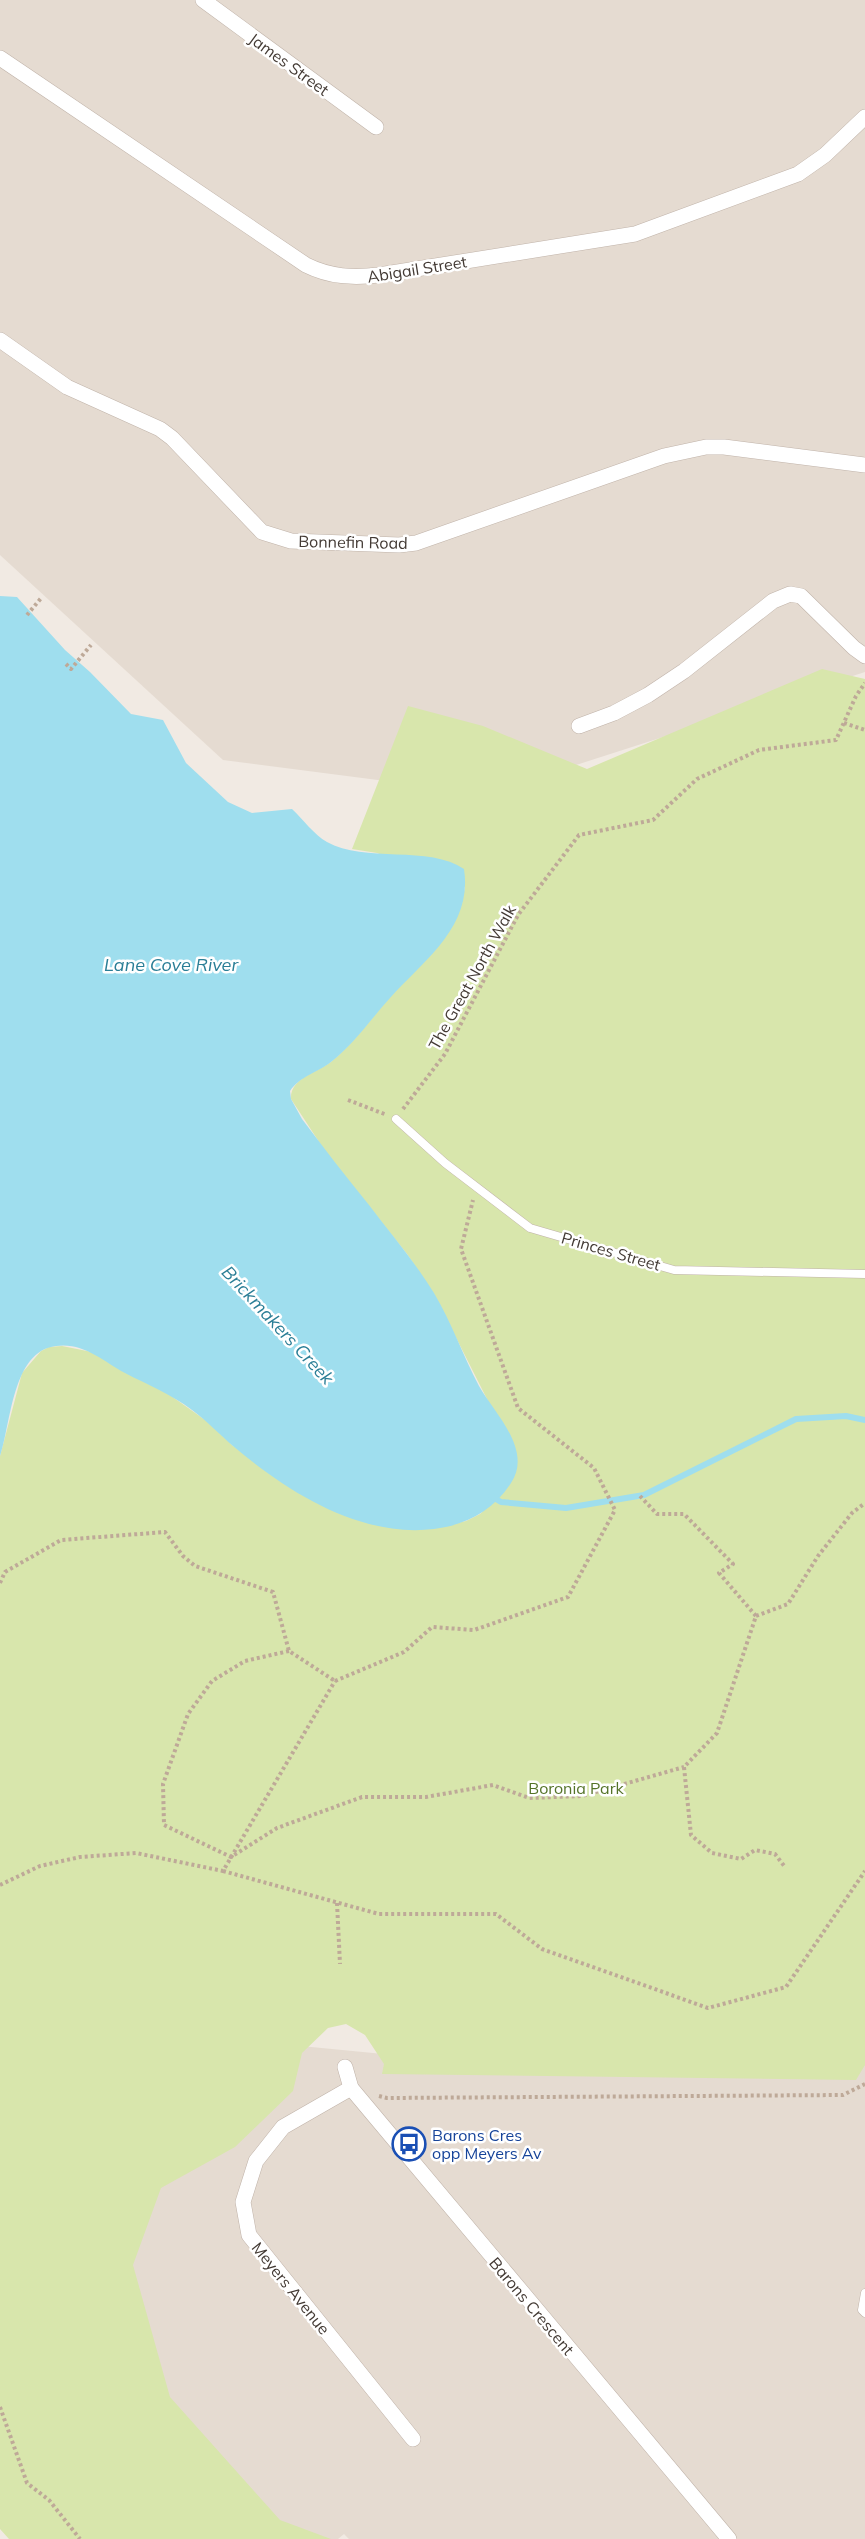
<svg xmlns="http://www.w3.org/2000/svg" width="865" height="2539" font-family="Mulish,sans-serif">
<rect width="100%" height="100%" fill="#f1eae3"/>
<g fill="#e5dbd1">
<polygon points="0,0 865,0 865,672 486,794 223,760 0,555"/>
<polygon points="260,2042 414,2057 865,2042 865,2539 349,2539 344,2534 338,2539 240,2539 63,2209"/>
</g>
<path fill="#d8e6ac" d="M 822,669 L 865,679 L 865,2065 L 856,2080 L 382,2074 L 384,2064 L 365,2035 L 346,2024 L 328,2028 L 302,2053 L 293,2091 L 235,2147 L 161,2188 L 133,2265 L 170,2397 L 280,2520 L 331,2539 L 9,2539 L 0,2529 L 0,1456 L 22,1373 L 41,1351 L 49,1347 L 62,1346 L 92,1352 L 125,1372 L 167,1393 L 208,1422 L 232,1445 L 285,1483 L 431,1529 L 466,1521 L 480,1514 L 507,1488 L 488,1401 L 434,1294 L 407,1254 L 325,1151 L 291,1099 C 290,1077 318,1073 332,1061 C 354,1043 370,1020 388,999 C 422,960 455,943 465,887 L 377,853 L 352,849 L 408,706 L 483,726 L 587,769 Z"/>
<path fill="#9fdeee" d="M 0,596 L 17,597 L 65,650 L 90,672 L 131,714 L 163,720 L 186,763 L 228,802 L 252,813 L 292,809 C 303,819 314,835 327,842 C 364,863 430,845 464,869 C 473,927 424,960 390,998 C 371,1019 354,1044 331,1062 C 317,1073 300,1076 290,1091 L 291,1099 L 302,1119 C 324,1148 346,1177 369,1205 C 391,1234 415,1262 434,1293 C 452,1323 463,1356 479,1386 C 495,1414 533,1450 511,1483 C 493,1511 466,1525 434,1529 C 360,1538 287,1492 233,1446 C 219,1434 207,1421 192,1410 C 171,1394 148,1385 125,1373 C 103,1361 83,1342 56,1346 C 12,1351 11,1424 0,1456 Z"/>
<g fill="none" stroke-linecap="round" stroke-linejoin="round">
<polyline stroke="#9fdeee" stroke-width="6" points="491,1496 501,1502 566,1508 644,1495 796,1419 846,1416 865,1420"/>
<g stroke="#c0b3a9" stroke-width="9">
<g id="service">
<polyline points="396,1119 445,1163 530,1228 674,1270 865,1274"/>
<polyline points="865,2293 862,2310 865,2313"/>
</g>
</g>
<g stroke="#c0b3a9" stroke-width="16">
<g id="minor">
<polyline points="203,0 376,127"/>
<path d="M 0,58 L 306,265 C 330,277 353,278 379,275 L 635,234 L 798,174 L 825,155 L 865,117"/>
<polyline points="0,340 67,387 160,429 172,438 262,532 291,541 399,545 416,543 664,456 706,447 724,447 865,465"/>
<polyline points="579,726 614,713 648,695 684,671 773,601 790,594 801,596 854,648 865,656"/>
<polyline points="345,2067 351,2088 729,2539"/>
<polyline points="351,2088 283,2127 256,2161 243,2202 249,2235 413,2439"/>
</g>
</g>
<g stroke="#bea998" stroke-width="4" stroke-dasharray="3 3" stroke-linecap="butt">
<polyline points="27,615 42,597"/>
<polyline points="66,664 71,669 91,645"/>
<polyline points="844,723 865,730"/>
<polyline points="348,1100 387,1115"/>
<polyline points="403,1109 445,1054 518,915 579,835 653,820 697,779 759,750 836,740 856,696 865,683"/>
<polyline points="640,1496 657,1514 684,1514 733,1564 719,1573 756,1616 717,1733 684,1767 691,1835 712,1853 741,1859 755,1850 775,1854 785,1867"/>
<polyline points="0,1583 5,1572 61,1540 165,1532 183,1556 195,1566 273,1592 289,1651 335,1681"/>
<polyline points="756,1616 788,1604 818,1556 852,1513 865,1503"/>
<polyline points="289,1651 245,1661 212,1681 188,1714 163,1784 164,1825 231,1857 277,1828 362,1797 426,1797 493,1785 529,1798 582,1796 684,1767"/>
<polyline points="335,1681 404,1652 432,1627 474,1630 568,1597 615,1510 594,1468 518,1408 461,1249 473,1200"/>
<polyline points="223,1871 379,1914 496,1914 542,1949 708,2008 786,1987 865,1871"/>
<polyline points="0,1885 40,1866 80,1857 136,1853 223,1871 335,1681"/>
<polyline points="337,1903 340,1964"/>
<polyline points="379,2096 387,2098 843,2095 865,2084"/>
<polyline points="0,2407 27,2483 49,2500 80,2539"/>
</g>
<use href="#service" stroke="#fff" stroke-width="8"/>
<use href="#minor" stroke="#fff" stroke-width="15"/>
</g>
<defs>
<g id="bus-ring" transform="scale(1.725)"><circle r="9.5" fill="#fff" stroke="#1a4fb4" stroke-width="1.5"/><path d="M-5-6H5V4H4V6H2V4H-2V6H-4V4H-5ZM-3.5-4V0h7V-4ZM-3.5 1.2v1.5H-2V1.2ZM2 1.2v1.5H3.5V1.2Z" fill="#1a4fb4"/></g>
</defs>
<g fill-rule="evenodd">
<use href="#bus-ring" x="409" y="2144"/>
</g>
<g text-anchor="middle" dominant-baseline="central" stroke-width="5" stroke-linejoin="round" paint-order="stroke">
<g font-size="16" fill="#433a34" stroke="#fff">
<text transform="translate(289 64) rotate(36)">James Street</text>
<text transform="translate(417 269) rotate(-9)">Abigail Street</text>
<text transform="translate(353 542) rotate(1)">Bonnefin Road</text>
<text transform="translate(472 977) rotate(-61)">The Great North Walk</text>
<text transform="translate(611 1251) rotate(16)">Princes Street</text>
<text transform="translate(291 2288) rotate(51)">Meyers Avenue</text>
<text transform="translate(532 2306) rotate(50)">Barons Crescent</text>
</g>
<g font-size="16" fill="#547328" stroke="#fff">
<text x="576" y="1788">Boronia Park</text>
</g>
<g font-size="16" fill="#164399" stroke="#fff" text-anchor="start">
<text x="432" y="2135">Barons Cres<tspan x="432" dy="18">opp Meyers Av</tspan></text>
</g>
<g font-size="18" font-style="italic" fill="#2a7e96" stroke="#fff">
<text x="171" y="964">Lane Cove River</text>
<text transform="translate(278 1325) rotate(47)">Brickmakers Creek</text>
</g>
</g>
</svg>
